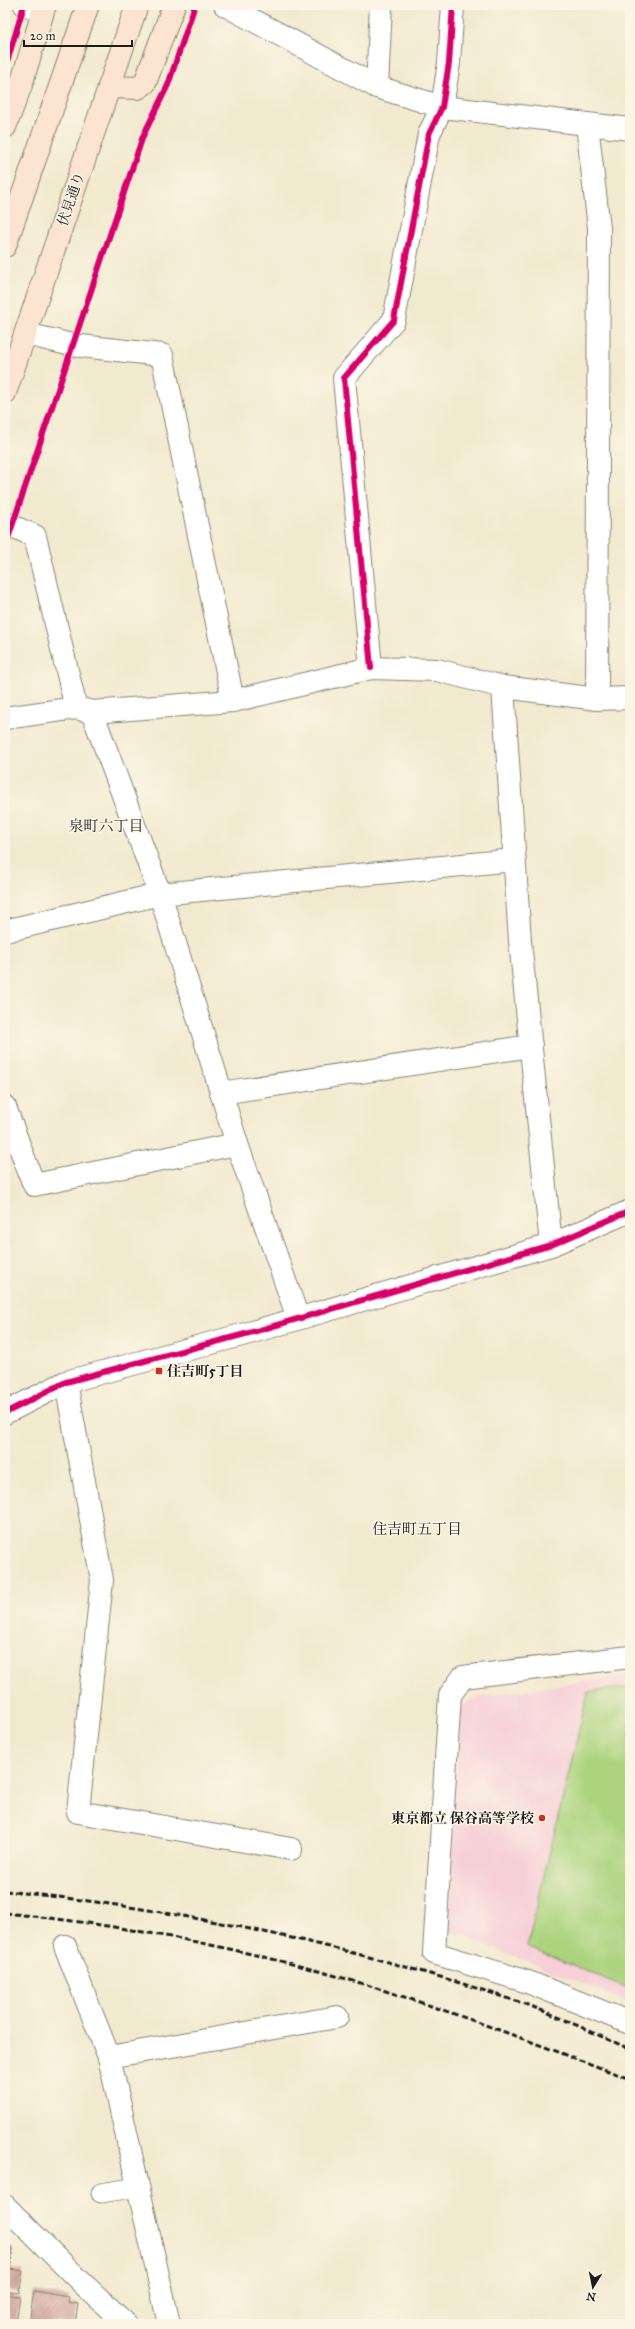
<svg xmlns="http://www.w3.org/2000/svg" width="635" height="2329" font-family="'IM FELL Great Primer','Noto Serif JP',serif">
<defs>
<pattern id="building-hatch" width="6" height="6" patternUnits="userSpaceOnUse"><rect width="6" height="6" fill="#ce9e94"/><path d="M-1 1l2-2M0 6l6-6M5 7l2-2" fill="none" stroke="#a68078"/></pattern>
</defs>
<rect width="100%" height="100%" fill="#fcf5e5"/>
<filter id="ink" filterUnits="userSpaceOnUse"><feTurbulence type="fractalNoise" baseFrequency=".025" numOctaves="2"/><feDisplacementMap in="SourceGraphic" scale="8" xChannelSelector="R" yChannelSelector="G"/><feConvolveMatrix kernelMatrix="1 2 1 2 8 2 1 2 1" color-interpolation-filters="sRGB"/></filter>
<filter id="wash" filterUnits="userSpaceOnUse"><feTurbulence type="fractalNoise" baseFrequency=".012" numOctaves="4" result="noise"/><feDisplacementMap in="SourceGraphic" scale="16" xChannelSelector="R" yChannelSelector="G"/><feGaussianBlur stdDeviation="0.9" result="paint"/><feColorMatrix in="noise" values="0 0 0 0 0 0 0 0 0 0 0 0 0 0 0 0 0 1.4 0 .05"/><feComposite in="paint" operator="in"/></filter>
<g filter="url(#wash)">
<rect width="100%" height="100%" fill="#f2eacf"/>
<polygon fill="#f6cfd7" points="630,1675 630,2003 447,1929 461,1706 478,1697"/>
<polygon fill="#acd47f" stroke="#64784e" points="630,1687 630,1989 527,1947 588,1692"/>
<g id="blocks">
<g fill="url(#building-hatch)">
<polygon points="5,2246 13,2248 10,2269 23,2271 19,2293 5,2291"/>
<polygon points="34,2291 69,2297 68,2302 78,2304 75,2324 29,2323"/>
<polygon points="5,2294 20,2297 16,2323 5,2322"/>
</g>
</g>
</g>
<g filter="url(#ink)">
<use href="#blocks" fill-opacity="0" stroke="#878376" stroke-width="1"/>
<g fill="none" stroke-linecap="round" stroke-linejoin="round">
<g stroke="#878376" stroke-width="21">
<polyline id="service" points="101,2193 138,2187"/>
</g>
<g stroke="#878376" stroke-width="24">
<g id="minor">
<polyline points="25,5 43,9"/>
<polyline points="225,5 377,87 442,107 630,129"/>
<polyline points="377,87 381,5"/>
<polyline points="587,124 599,228 597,699"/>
<polyline points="26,334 72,345 162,355 233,701"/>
<polyline points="5,523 35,536 76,708"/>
<polyline points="371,668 344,378 394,320 429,134 442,107 449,63 453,5"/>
<polyline points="503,687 520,941 551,1245"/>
<polyline points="5,718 76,708 92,712 233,701 371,668 437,670 503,687 597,699 630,698"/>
<polyline points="5,931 160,894 514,860"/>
<polyline points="221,1093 531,1046"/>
<polyline points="5,1107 34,1185 237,1144"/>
<polyline points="66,1382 102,1580 78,1812 291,1849"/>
<polyline points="5,1413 66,1382 249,1333 551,1245 630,1211"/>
<polyline points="630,1657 463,1677 450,1695 434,1953 528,1982 630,2023"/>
<polyline points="65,1946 109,2057 169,2324"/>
<polyline points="109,2057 337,2017"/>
<polyline points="5,2206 79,2280 126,2324"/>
</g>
</g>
<g stroke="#878376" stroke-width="24">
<polyline id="tertiary" points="92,712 160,894 237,1144 298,1318"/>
</g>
<g stroke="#878376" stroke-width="24">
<g id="secondary">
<polyline points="109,87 138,88 145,83 174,5"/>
<polyline points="5,127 21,85 45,5"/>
<polyline points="5,246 88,5"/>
<polyline points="5,393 137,5"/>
</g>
</g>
<use href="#service" stroke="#fff" stroke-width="19"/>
<use href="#minor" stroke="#fff" stroke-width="22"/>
<use href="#tertiary" stroke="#fff" stroke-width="22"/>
<use href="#secondary" stroke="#fce5d0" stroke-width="22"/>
<g stroke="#1c1c1c" stroke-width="3" stroke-dasharray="6 3" stroke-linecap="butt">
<path d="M 5,1891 C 182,1909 357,1947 525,2004 C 561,2017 595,2034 630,2049"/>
<path d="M 5,1913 C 124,1925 242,1948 357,1982 C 449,2010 540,2045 630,2079"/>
</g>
<g stroke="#fcf5e5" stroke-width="8">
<g id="cycleway">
<polyline points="5,69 24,5"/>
<polyline points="5,547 143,136 168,85 195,5"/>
<polyline points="371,668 344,378 394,320 429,134 442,107 449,63 453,5"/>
<polyline points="5,1413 66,1382 249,1333 551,1245 630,1211"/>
</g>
</g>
<use href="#cycleway" stroke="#d6006c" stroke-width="6"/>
</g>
</g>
<g fill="#c8321e" stroke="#fcf5e5" stroke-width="1.5">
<rect x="155" y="1367" width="8" height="8" rx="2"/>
<circle cx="542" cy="1818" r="4"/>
</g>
<g text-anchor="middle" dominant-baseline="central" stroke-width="3" stroke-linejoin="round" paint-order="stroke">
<g font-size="14" fill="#1c1c1c" stroke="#fcf5e5">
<text transform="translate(71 199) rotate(-71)">伏見通り</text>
</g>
<g font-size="14" font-weight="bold" fill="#1c1c1c" stroke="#fcf5e5" text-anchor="start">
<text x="167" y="1371">住吉町5丁目</text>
<text x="534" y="1818" text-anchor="end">東京都立 保谷高等学校</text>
</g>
<g font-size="15" fill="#1c1c1c" stroke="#fcf5e5">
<text x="106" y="826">泉町六丁目</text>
<text x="417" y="1529">住吉町五丁目</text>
</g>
</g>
<rect width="635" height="2329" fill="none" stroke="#fcf5e5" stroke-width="20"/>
<g transform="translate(593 2287) rotate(190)" stroke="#fcf5e5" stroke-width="3" paint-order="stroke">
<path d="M0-3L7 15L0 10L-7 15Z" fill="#1c1c1c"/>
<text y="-6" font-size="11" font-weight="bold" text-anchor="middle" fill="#1c1c1c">N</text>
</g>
<path d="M24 40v6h108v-6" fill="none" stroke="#1c1c1c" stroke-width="2"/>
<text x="30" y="40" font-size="12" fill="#1c1c1c" stroke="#fcf5e5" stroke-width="3" paint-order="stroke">20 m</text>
</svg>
